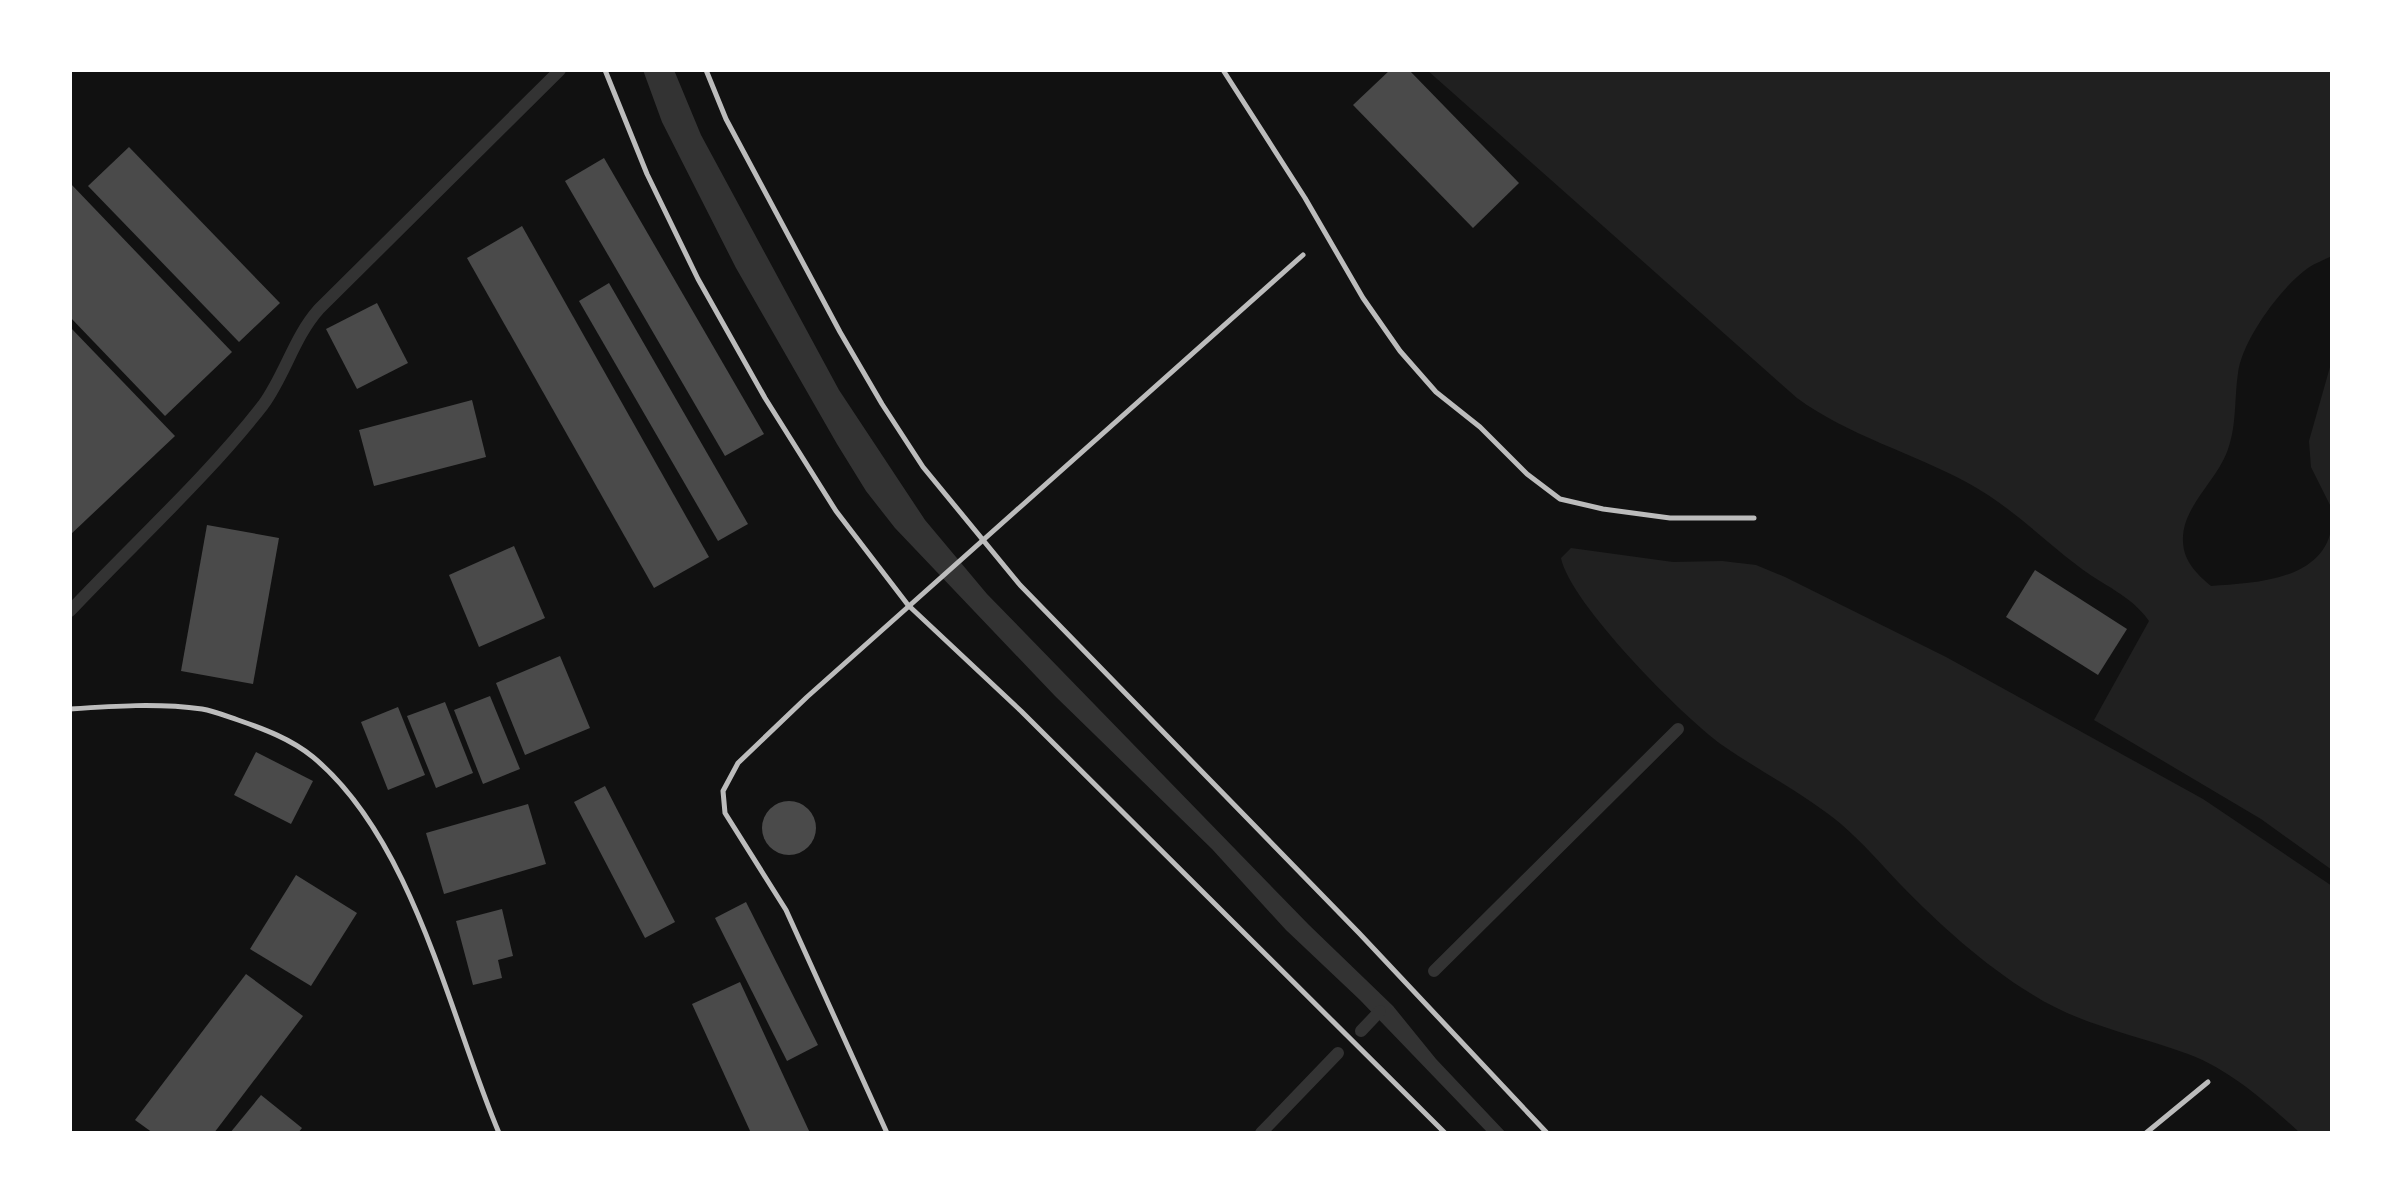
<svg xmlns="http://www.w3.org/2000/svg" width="2402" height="1203" font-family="Poppins,sans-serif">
<rect width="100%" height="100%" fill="#111"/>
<g fill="#202020">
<path d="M 1427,70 L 2332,70 L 2332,256 C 2324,260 2315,263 2308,268 C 2281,287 2242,340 2238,373 C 2234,401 2237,426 2227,452 C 2215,483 2181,508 2183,542 C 2184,562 2197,574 2211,586 C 2254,583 2327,581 2332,523 L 2332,870 L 2261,819 L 2094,720 L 2149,621 C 2131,595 2102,585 2078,566 C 2041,538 2009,505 1968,483 C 1911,452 1849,436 1797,398 Z"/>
<polygon points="2332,360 2332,509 2311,467 2309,441"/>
<path d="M 1571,548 L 1673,562 L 1722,561 L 1756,565 L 1785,577 L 1946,657 L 2203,799 L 2332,886 L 2332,1133 L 2300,1133 C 2267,1103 2231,1070 2188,1054 C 2134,1034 2079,1025 2030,993 C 1983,964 1939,924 1900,884 C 1880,863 1863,843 1841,824 C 1803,793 1761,772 1722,745 C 1682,716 1570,603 1561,558 Z"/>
</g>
<polygon fill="#333" points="643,70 674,70 701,135 839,390 925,520 987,594 1309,925 1393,1006 1436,1059 1506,1133 1488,1133 1360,1000 1286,930 1212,849 1055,696 895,528 866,491 837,444 736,268 662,122"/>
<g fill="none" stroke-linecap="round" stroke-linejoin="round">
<g stroke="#333" stroke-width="12">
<path d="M 70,611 C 132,545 208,476 263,405 C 285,375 294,337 319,309 L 560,70"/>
<polyline points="1434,971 1678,729"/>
<polyline points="1361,1031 1380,1011"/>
<polyline points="1261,1133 1338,1053"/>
</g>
</g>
<g fill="#4a4a4a">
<polygon points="1390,70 1409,70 1519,183 1473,228 1353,105"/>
<polygon points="129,147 280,303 239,342 88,186"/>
<polygon points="604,158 764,434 725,456 565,181"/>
<polygon points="70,183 232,352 165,416 70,317"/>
<polygon points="522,226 709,557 654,588 467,258"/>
<polygon points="609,283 748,524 718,541 579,301"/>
<polygon points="377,303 408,363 357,389 326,329"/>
<polygon points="70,327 175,436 70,535"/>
<polygon points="472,400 486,457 374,486 359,430"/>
<polygon points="207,525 279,538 253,684 181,671"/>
<polygon points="514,546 545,618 479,647 449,575"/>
<polygon points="2035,570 2127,629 2098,675 2006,617"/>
<polygon points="560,656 590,728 525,755 496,683"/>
<polygon points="490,696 520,769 483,784 454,710"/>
<polygon points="445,702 473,773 436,788 407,716"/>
<polygon points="398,707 425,775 388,790 361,722"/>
<polygon points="256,752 313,781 291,824 234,795"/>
<polygon points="605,786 675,922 645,938 574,802"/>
<circle cx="789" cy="828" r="27"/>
<polygon points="528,804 546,864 444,894 426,833"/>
<polygon points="296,875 357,913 311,986 250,949"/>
<polygon points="746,902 818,1045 787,1061 715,918"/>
<polygon points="502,909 513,956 498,960 502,978 473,985 456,921"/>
<polygon points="246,974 303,1016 214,1133 153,1133 135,1120"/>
<polygon points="740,982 810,1133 751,1133 692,1004"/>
<polygon points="261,1095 302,1128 298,1133 230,1133"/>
</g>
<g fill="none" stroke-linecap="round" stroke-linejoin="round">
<g stroke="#bcbcbc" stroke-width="5">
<polyline points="605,70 647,174 698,279 765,398 836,511 908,605 1021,711 1445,1133"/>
<polyline points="706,70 726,119 840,332 882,404 923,467 1020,585 1359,933 1547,1133"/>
<polyline points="1223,70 1305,198 1363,298 1400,351 1436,392 1480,427 1527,474 1560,499 1603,509 1670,518 1754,518"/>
<path d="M 70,709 C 114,706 158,703 202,709 C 214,711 226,716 238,720 C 264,729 291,739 313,757 C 414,841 449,1015 499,1133"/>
<polyline points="887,1133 786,910 725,813 723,791 738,763 807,697 1303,255"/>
<polyline points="2146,1133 2208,1082"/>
</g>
</g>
<rect width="2402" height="1203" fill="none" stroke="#ffffff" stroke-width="144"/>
</svg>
